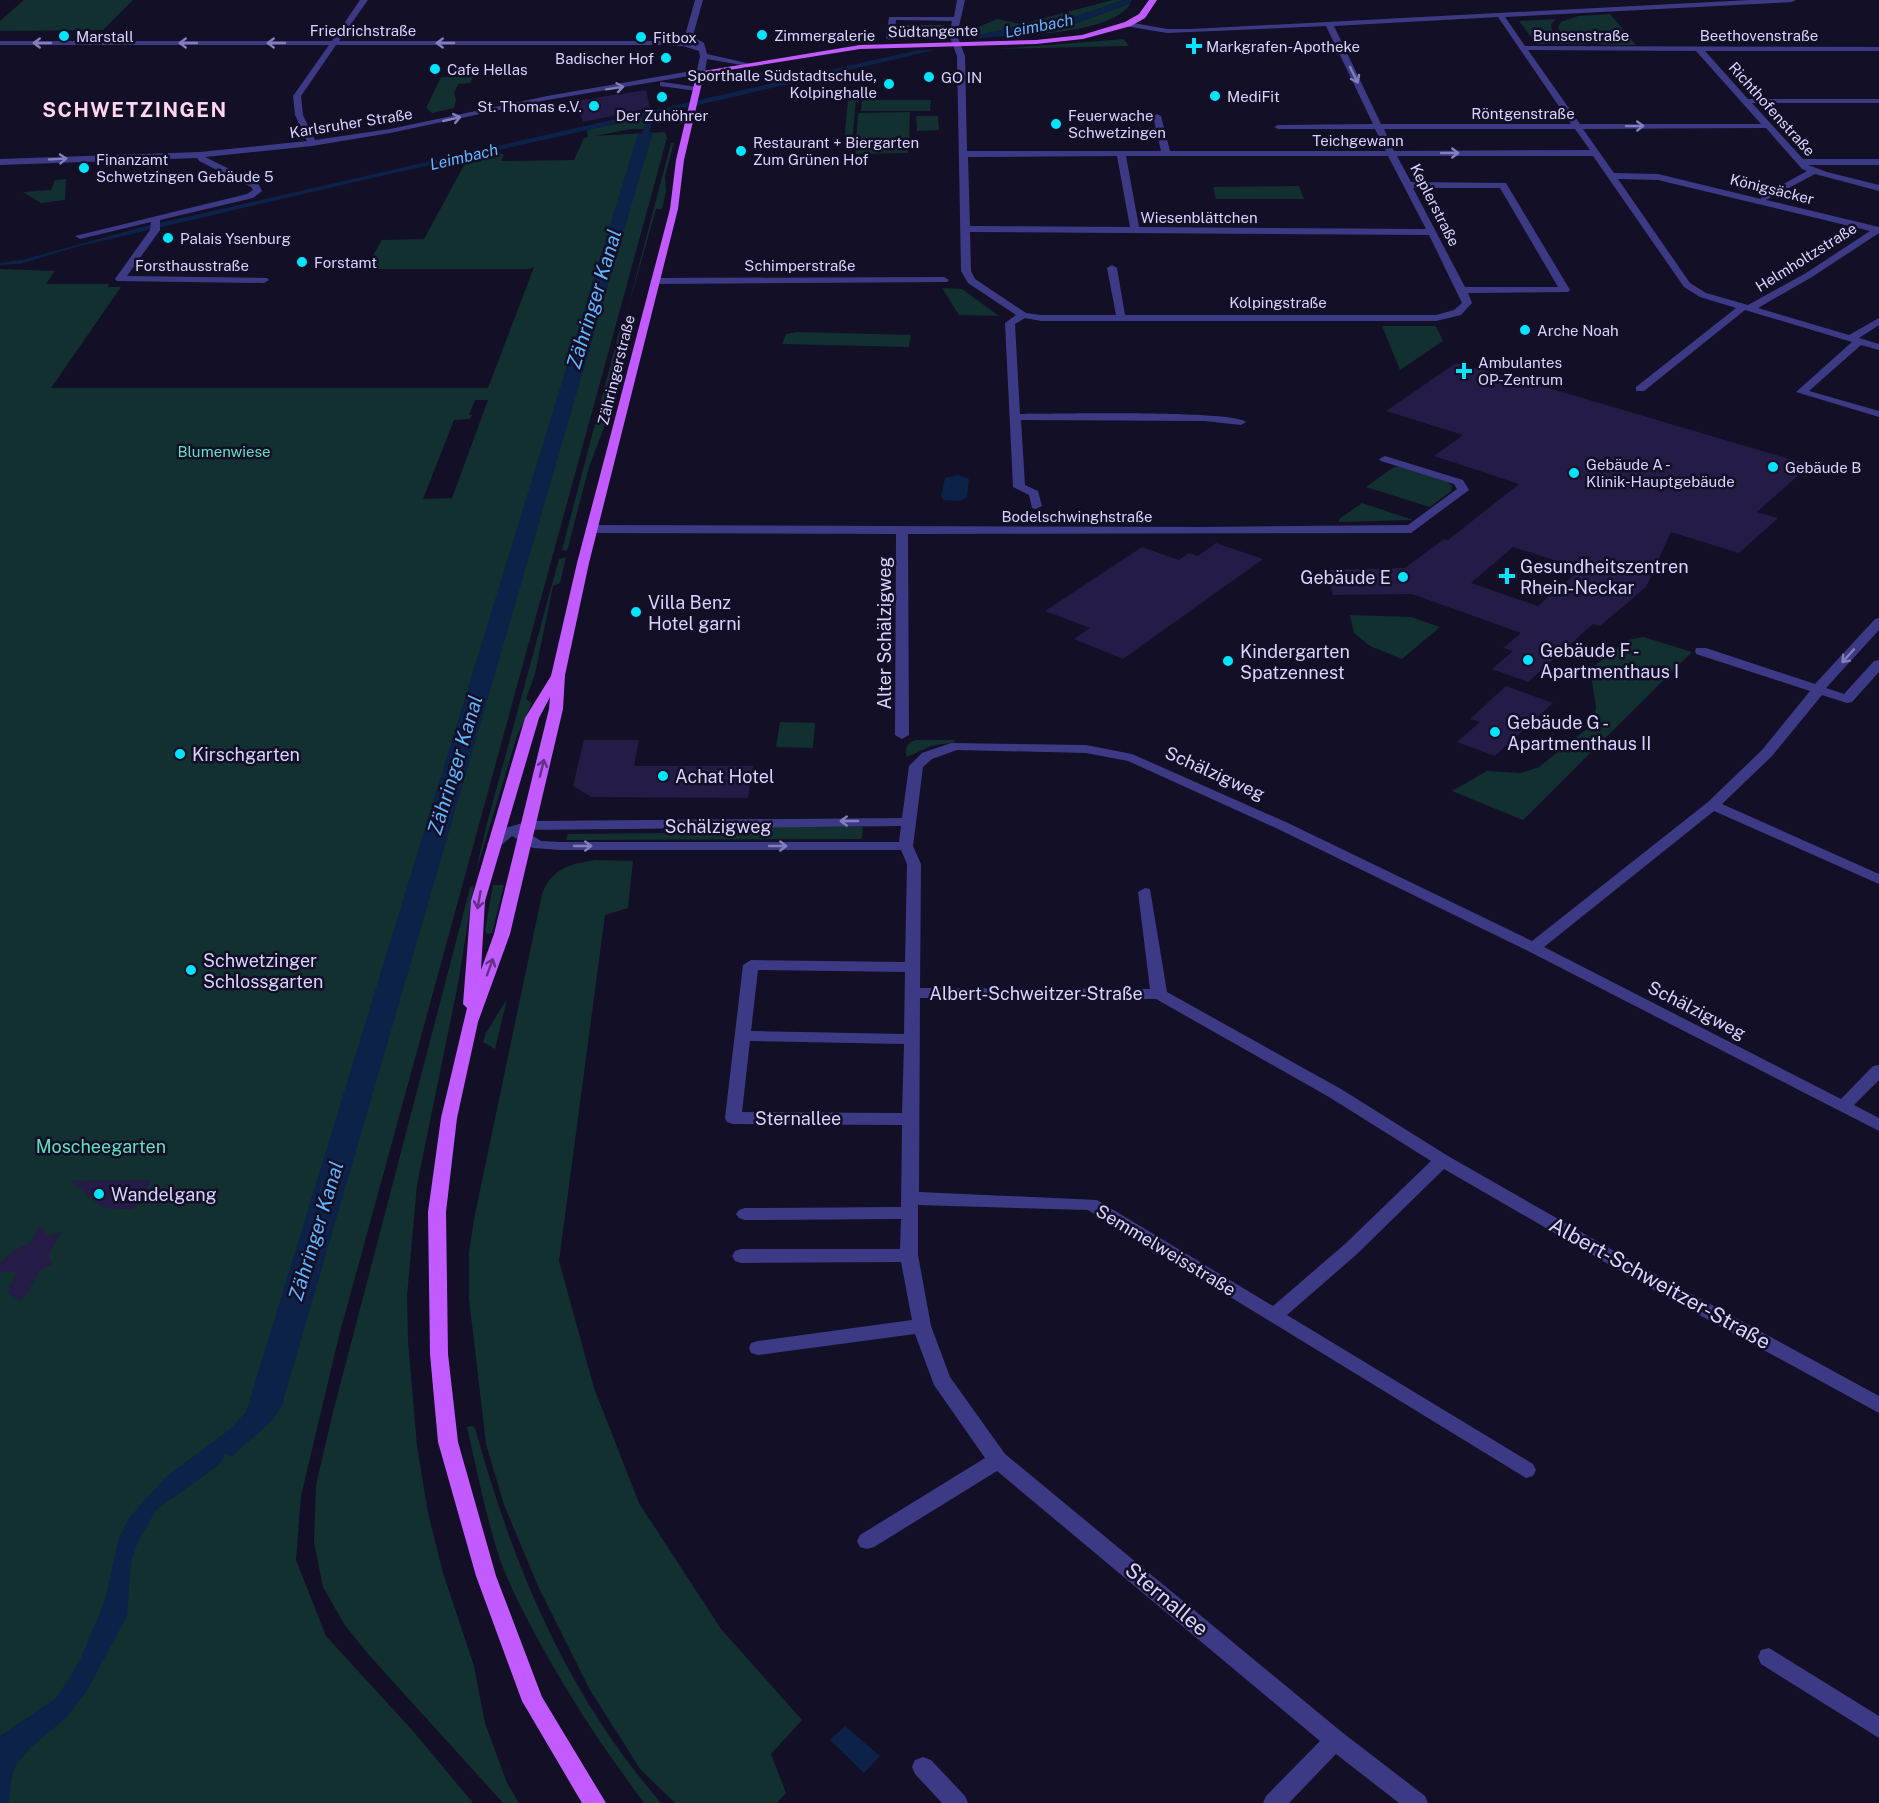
<svg xmlns="http://www.w3.org/2000/svg" width="1879" height="1803" font-family="'Public Sans',sans-serif">
<rect width="100%" height="100%" fill="#130f26"/>
<g fill="#12302f" fill-rule="evenodd">
<polygon points="24,0 133,0 103,30 0,31 0,21"/>
<polygon points="1113,0 1124,0 1069,19 1018,26 972,37 967,32 997,19 1021,24"/>
<path d="M 1131,3 C 1113,34 1022,35 989,37 L 1076,23 Z"/>
<path d="M 1610,14 L 1636,45 C 1616,45 1571,47 1558,28 L 1561,22 L 1578,16 Z"/>
<path d="M 1556,19 L 1551,24 L 1552,30 C 1564,39 1576,41 1591,44 L 1536,44 L 1519,21 Z"/>
<polygon points="901,25 944,25 941,34 936,36 899,38"/>
<polygon points="1124,39 1129,46 998,49"/>
<polygon points="441,77 473,77 470,83 458,84 454,93 456,100 454,108 432,113 426,108"/>
<polygon points="848,99 856,99 852,145 844,145"/>
<polygon points="862,100 931,100 930,111 861,111"/>
<polygon points="910,112 909,141 856,141 858,113"/>
<polygon points="916,116 938,116 939,130 917,131"/>
<path d="M 648,117 L 644,129 L 632,129 L 594,136 L 665,132 L 667,138 L 339,1336 L 301,1496 L 296,1560 L 326,1636 L 413,1731 L 473,1803 L 0,1803 L 0,269 L 55,271 L 46,284 L 109,284 L 108,287 L 121,287 L 51,388 L 488,388 L 534,267 L 529,269 L 358,269 L 364,259 L 371,259 L 382,240 L 424,239 L 468,158 L 497,151 L 504,155 L 501,161 L 574,160 L 584,138 L 588,137 L 587,130 ZM 475,400 L 488,400 L 452,498 L 423,499 L 454,420 L 470,419 L 472,415 L 469,415 Z"/>
<polygon points="856,142 908,142 908,153 856,154"/>
<polygon points="671,143 674,143 665,176 666,191 662,209 656,209 626,315"/>
<polygon points="66,179 65,200 41,203 23,192 51,190 55,180"/>
<polygon points="1299,186 1304,199 1216,199 1213,187"/>
<polygon points="942,288 962,289 999,316 959,315"/>
<polygon points="1382,326 1436,326 1443,341 1400,370"/>
<polygon points="620,328 624,328 601,417 606,422 589,467 567,551 562,550"/>
<polygon points="797,332 911,335 909,347 782,344 786,334"/>
<polygon points="1400,466 1446,481 1452,486 1451,491 1430,507 1366,487 1394,467"/>
<polygon points="1362,503 1413,520 1339,522 1339,519"/>
<polygon points="566,557 560,583 553,586 535,674 526,699 532,703 517,736 475,875 486,827 559,559"/>
<polygon points="1350,615 1411,617 1440,627 1402,659 1370,646 1354,633"/>
<polygon points="1644,637 1692,652 1523,820 1452,791 1487,771 1521,773 1539,767 1593,724 1596,707 1590,669 1628,640"/>
<polygon points="780,722 815,723 813,748 776,747"/>
<path d="M 915,740 L 953,740 L 956,742 L 931,746 L 907,757 C 904,749 907,743 915,740 Z"/>
<polygon points="766,827 863,827 862,839 566,840 568,834 669,833"/>
<path d="M 595,860 L 633,861 L 628,908 L 605,915 L 559,1261 L 594,1388 L 639,1503 L 721,1629 L 802,1720 L 771,1754 L 786,1793 L 777,1803 L 675,1803 L 640,1769 L 590,1690 L 538,1586 L 504,1505 L 486,1444 L 469,1299 L 469,1252 L 474,1219 L 542,894 C 552,868 570,864 595,860 Z"/>
<polygon points="474,885 458,984 417,1185 407,1296 408,1341 417,1446 428,1513 443,1573 474,1666 485,1723 507,1783 519,1803 503,1803 368,1654 344,1624 323,1587 314,1542 316,1485 332,1416 470,888"/>
<polygon points="493,885 504,885 492,933 487,934 485,930"/>
<polygon points="507,999 495,1049 483,1042 486,1033"/>
<path d="M 472,1426 L 475,1428 C 514,1568 565,1691 661,1803 L 644,1803 C 602,1746 569,1697 535,1634 C 523,1611 509,1585 500,1560 C 486,1516 477,1472 467,1427 Z"/>
</g>
<g fill="#0c2248">
<polygon points="1124,0 1132,0 1131,3 1076,23 986,38 972,37 1018,26 1069,19"/>
<polygon points="918,50 935,50 655,115 649,132 653,132 632,203 282,1405 273,1420 232,1456 225,1454 220,1464 156,1510 137,1544 131,1563 127,1616 86,1692 67,1717 30,1748 16,1765 11,1780 9,1803 0,1803 0,1736 55,1699 69,1679 81,1658 105,1600 119,1538 129,1518 166,1477 229,1430 246,1412 638,134 643,132 647,117 381,176 76,247 20,264 0,265 0,263 26,259 142,227"/>
<polygon points="958,475 969,479 967,497 959,501 943,500 941,496 945,478"/>
<polygon points="845,1726 880,1756 864,1773 830,1740"/>
</g>
<g fill="#241b47" fill-rule="evenodd">
<polygon points="646,90 650,108 583,122 575,101"/>
<path d="M 1456,363 L 1559,391 L 1810,465 L 1757,512 L 1778,518 L 1739,553 L 1671,532 L 1646,587 L 1600,626 L 1593,624 L 1528,682 L 1492,669 L 1513,651 L 1503,648 L 1521,633 L 1412,594 L 1333,595 L 1326,570 L 1405,568 L 1444,539 L 1448,540 L 1519,484 L 1434,456 L 1463,435 L 1386,411 ZM 1513,547 L 1581,569 L 1538,606 L 1471,583 Z"/>
<polygon points="1216,543 1263,559 1123,659 1074,639 1090,628 1045,611 1142,547 1179,560 1189,553 1198,556"/>
<polygon points="1506,686 1553,703 1495,756 1457,742 1480,722 1470,719"/>
<polygon points="584,740 639,740 634,766 753,766 748,798 591,797 573,786"/>
<polygon points="151,1180 140,1204 131,1209 103,1208 71,1181"/>
<polygon points="39,1226 49,1236 62,1232 48,1256 53,1264 40,1270 22,1301 7,1293 17,1272 0,1272 0,1263 12,1252 31,1242"/>
</g>
<g fill="none" stroke-linecap="round" stroke-linejoin="round">
<g fill="#3d3a85" fill-rule="evenodd">
<path d="M 360,0 L 368,0 L 339,41 L 665,41 L 684,42 L 697,46 L 689,41 L 686,32 L 695,0 L 703,0 L 694,32 L 695,38 L 704,43 L 707,54 L 751,64 L 747,66 L 707,59 L 705,72 L 701,74 L 547,100 L 390,133 L 312,146 L 205,157 L 258,183 L 262,191 L 253,198 L 160,220 L 160,230 L 127,276 L 267,278 L 269,280 L 264,283 L 117,281 L 115,279 L 150,230 L 151,222 L 80,239 L 75,236 L 247,194 L 253,190 L 251,187 L 199,161 L 197,158 L 0,165 L 0,159 L 200,152 L 307,141 L 295,115 L 293,96 L 329,45 L 0,45 L 0,41 L 332,41 ZM 336,45 L 665,45 L 683,46 L 699,51 L 700,56 L 697,70 L 547,96 L 390,129 L 315,140 L 303,115 L 301,96 Z"/>
<path d="M 957,0 L 965,0 L 957,35 L 965,56 L 967,151 L 1161,151 L 1153,116 L 1157,114 L 1161,116 L 1170,151 L 1386,151 L 1375,129 L 1278,129 L 1274,127 L 1278,125 L 1373,124 L 1326,26 L 1167,33 L 1125,26 L 1128,22 L 1167,29 L 1191,29 L 1750,0 L 1796,0 L 1792,2 L 1505,17 L 1525,46 L 1879,47 L 1879,51 L 1705,51 L 1748,99 L 1879,99 L 1879,103 L 1752,103 L 1803,159 L 1879,159 L 1879,165 L 1808,165 L 1827,172 L 1879,185 L 1879,191 L 1815,174 L 1766,200 L 1879,227 L 1879,233 L 1812,277 L 1758,308 L 1849,335 L 1879,318 L 1879,325 L 1859,338 L 1879,344 L 1879,350 L 1861,345 L 1809,391 L 1879,411 L 1879,417 L 1796,392 L 1852,342 L 1745,310 L 1644,391 L 1636,391 L 1636,387 L 1736,308 L 1700,297 L 1684,287 L 1593,156 L 1397,156 L 1411,182 L 1506,183 L 1570,290 L 1568,292 L 1468,293 L 1472,303 L 1461,315 L 1436,321 L 1041,321 L 1025,318 L 1015,324 L 1020,414 C 1052,414 1231,410 1246,422 L 1241,425 L 1205,421 L 1021,420 L 1025,485 L 1038,491 L 1042,506 L 1036,509 L 1032,508 L 1029,495 L 1013,487 L 1005,323 L 1016,315 L 968,283 L 961,271 L 957,56 L 949,35 L 952,21 L 896,20 L 894,38 L 890,40 L 886,38 L 889,17 L 954,17 ZM 1498,17 L 1571,124 L 1381,124 L 1334,26 ZM 1528,50 L 1696,51 L 1761,124 L 1580,124 ZM 1766,128 L 1802,169 L 1807,171 L 1762,196 L 1761,199 L 1658,174 L 1614,173 L 1583,129 ZM 1384,129 L 1575,129 L 1590,150 L 1394,151 ZM 1117,156 L 1130,227 L 970,226 L 968,157 ZM 1126,156 L 1388,156 L 1426,229 L 1139,227 ZM 1618,179 L 1658,180 L 1870,231 L 1806,273 L 1748,305 L 1706,293 L 1690,283 ZM 1413,188 L 1500,188 L 1558,287 L 1465,287 ZM 970,232 L 1429,235 L 1462,303 L 1454,310 L 1436,315 L 1125,315 L 1117,268 L 1112,265 L 1107,268 L 1116,315 L 1041,315 L 1026,313 L 975,279 L 971,271 Z"/>
<polygon points="663,82 697,87 701,89 697,91 660,86 660,82"/>
<polygon points="944,277 949,280 947,282 655,284 650,281 655,278"/>
<polygon points="1385,456 1463,480 1469,490 1411,533 908,534 909,735 902,739 895,735 896,534 591,533 585,529 591,525 1202,527 1408,525 1457,489 1454,484 1381,461 1379,459"/>
<path d="M 1879,618 L 1879,630 L 1826,688 L 1844,694 L 1874,661 L 1879,660 L 1879,672 L 1852,702 L 1847,703 L 1822,695 L 1772,756 L 1722,804 L 1879,874 L 1879,884 L 1714,811 L 1544,947 L 1841,1099 L 1873,1066 L 1879,1065 L 1879,1080 L 1854,1105 L 1879,1118 L 1879,1131 L 1528,951 L 1278,829 L 1128,761 L 1086,753 L 957,750 L 932,759 L 923,767 L 913,846 L 921,864 L 920,988 L 1150,989 L 1138,892 L 1145,888 L 1150,889 L 1167,992 L 1341,1089 L 1448,1156 L 1653,1273 L 1879,1396 L 1879,1413 L 1641,1283 L 1444,1169 L 1357,1254 L 1287,1315 L 1533,1464 L 1536,1470 L 1533,1476 L 1526,1478 L 1088,1210 L 918,1205 L 918,1255 L 931,1326 L 950,1377 L 1005,1454 L 1343,1733 L 1425,1796 L 1428,1803 L 1399,1803 L 1336,1754 L 1289,1803 L 1263,1803 L 1266,1796 L 1320,1741 L 997,1471 L 874,1547 L 867,1549 L 860,1547 L 857,1541 L 860,1535 L 985,1458 L 934,1385 L 915,1334 L 758,1355 L 751,1353 L 749,1348 L 751,1343 L 758,1341 L 912,1320 L 901,1262 L 741,1263 L 735,1261 L 732,1256 L 735,1251 L 741,1249 L 900,1249 L 901,1219 L 745,1220 L 739,1218 L 736,1214 L 739,1210 L 745,1208 L 901,1207 L 902,1125 L 733,1124 L 727,1122 L 725,1118 L 743,965 L 751,960 L 905,962 L 907,864 L 901,850 L 560,850 L 533,848 L 512,836 L 499,847 L 489,847 L 487,844 L 505,828 L 529,821 L 902,818 L 909,766 L 922,753 L 951,743 L 1086,745 L 1132,754 L 1288,823 L 1532,941 L 1708,802 L 1762,750 L 1810,691 L 1696,654 L 1695,651 L 1696,648 L 1706,648 L 1815,684 L 1875,619 ZM 901,826 L 899,842 L 560,842 L 541,841 L 524,830 ZM 758,970 L 905,972 L 904,1034 L 751,1031 ZM 920,998 L 1156,999 L 1329,1097 L 1431,1161 L 1345,1244 L 1273,1306 L 1097,1200 L 919,1192 ZM 750,1041 L 904,1044 L 902,1113 L 742,1112 Z"/>
<polygon points="1769,1648 1879,1716 1879,1738 1761,1664 1758,1657 1761,1650"/>
<polygon points="923,1757 931,1760 965,1796 968,1803 942,1803 915,1774 912,1767 915,1760"/>
</g>
<path fill="#c25bff" fill-rule="evenodd" d="M 1149,0 L 1157,0 L 1145,18 L 1131,26 L 1083,39 L 1036,44 L 860,49 L 704,74 L 684,160 L 678,209 L 589,563 L 565,675 L 563,709 L 510,934 L 478,1022 L 457,1118 L 446,1212 L 448,1354 L 458,1442 L 496,1576 L 542,1697 L 606,1803 L 582,1803 L 522,1701 L 476,1576 L 438,1442 L 430,1354 L 428,1212 L 441,1118 L 467,1008 L 463,1004 L 471,901 L 525,718 L 551,676 L 577,563 L 670,209 L 676,160 L 697,72 L 860,45 L 1036,40 L 1082,35 L 1125,22 L 1139,14 ZM 550,697 L 549,709 L 494,934 L 481,970 L 485,901 L 539,718 Z"/>
</g>
<defs><path id="oneway-shaft" d="M-6 0H5M1.5-3L5.5 0L1.5 3" fill="none" stroke-width="1.6" stroke-linecap="round" stroke-linejoin="round" transform="scale(1.5)"/></defs>
<g stroke="#837fbc">
<use href="#oneway-shaft" transform="translate(42 43) rotate(180)"/>
<use href="#oneway-shaft" transform="translate(188 43) rotate(-180)"/>
<use href="#oneway-shaft" transform="translate(276 43) rotate(180)"/>
<use href="#oneway-shaft" transform="translate(445 43) rotate(-180)"/>
<use href="#oneway-shaft" transform="translate(1354 75) rotate(64)"/>
<use href="#oneway-shaft" transform="translate(615 88) rotate(-9)"/>
<use href="#oneway-shaft" transform="translate(452 119) rotate(-13)"/>
<use href="#oneway-shaft" transform="translate(1635 126) rotate(-1)"/>
<use href="#oneway-shaft" transform="translate(1450 153)"/>
<use href="#oneway-shaft" transform="translate(58 159) rotate(-3)"/>
<use href="#oneway-shaft" transform="translate(1848 656) rotate(132)"/>
<use href="#oneway-shaft" transform="translate(849 821) rotate(-180)"/>
<use href="#oneway-shaft" transform="translate(583 846)"/>
<use href="#oneway-shaft" transform="translate(778 846)"/>
</g>
<g stroke="#623188">
<use href="#oneway-shaft" transform="translate(542 768) rotate(-76)"/>
<use href="#oneway-shaft" transform="translate(479 900) rotate(100)"/>
<use href="#oneway-shaft" transform="translate(490 967) rotate(-70)"/>
</g>
<g fill="#00e5ff" stroke="#130f26" stroke-width="2">
<circle cx="762" cy="35" r="6"/>
<circle cx="64" cy="36" r="6"/>
<circle cx="641" cy="37" r="6"/>
<path d="M1191 37h6v6h6v6h-6v6h-6v-6h-6v-6h6z"/>
<circle cx="666" cy="58" r="6"/>
<circle cx="435" cy="69" r="6"/>
<circle cx="929" cy="77" r="6"/>
<circle cx="889" cy="84" r="6"/>
<circle cx="1215" cy="96" r="6"/>
<circle cx="662" cy="97" r="6"/>
<circle cx="594" cy="106" r="6"/>
<circle cx="1056" cy="124" r="6"/>
<circle cx="741" cy="151" r="6"/>
<circle cx="84" cy="168" r="6"/>
<circle cx="168" cy="238" r="6"/>
<circle cx="302" cy="262" r="6"/>
<circle cx="1525" cy="330" r="6"/>
<path d="M1461 362h6v6h6v6h-6v6h-6v-6h-6v-6h6z"/>
<circle cx="1773" cy="467" r="6"/>
<circle cx="1574" cy="473" r="6"/>
<path d="M1504 567h6v6h6v6h-6v6h-6v-6h-6v-6h6z"/>
<circle cx="1403" cy="577" r="6"/>
<circle cx="636" cy="612" r="6"/>
<circle cx="1528" cy="660" r="6"/>
<circle cx="1228" cy="661" r="6"/>
<circle cx="1495" cy="732" r="6"/>
<circle cx="180" cy="754" r="6"/>
<circle cx="663" cy="776" r="6"/>
<circle cx="191" cy="970" r="6"/>
<circle cx="99" cy="1194" r="6"/>
</g>
<g text-anchor="middle" dominant-baseline="central" stroke-width="5" stroke-linejoin="round" paint-order="stroke">
<g font-size="15" fill="#d9d4ff" stroke="#130f26">
<text x="363" y="30">Friedrichstraße</text>
<text transform="translate(933 31) rotate(-1)">Südtangente</text>
<text x="1581" y="35">Bunsenstraße</text>
<text x="1759" y="35">Beethovenstraße</text>
<text transform="translate(1772 109) rotate(48)">Richthofenstraße</text>
<text x="1523" y="113">Röntgenstraße</text>
<text transform="translate(351 123) rotate(-9)">Karlsruher Straße</text>
<text x="1358" y="140">Teichgewann</text>
<text transform="translate(1772 189) rotate(14)">Königsäcker</text>
<text transform="translate(1435 205) rotate(63)">Keplerstraße</text>
<text x="1199" y="217">Wiesenblättchen</text>
<text transform="translate(1806 257) rotate(-32)">Helmholtzstraße</text>
<text x="192" y="265">Forsthausstraße</text>
<text x="800" y="265">Schimperstraße</text>
<text x="1278" y="302">Kolpingstraße</text>
<text transform="translate(616 370) rotate(-76)">Zähringerstraße</text>
<text x="1077" y="516">Bodelschwinghstraße</text>
</g>
<g font-size="15" fill="#d9d4ff" stroke="#130f26" text-anchor="start">
<text x="774" y="35">Zimmergalerie</text>
<text x="76" y="36">Marstall</text>
<text x="653" y="37">Fitbox</text>
<text x="1206" y="46">Markgrafen-Apotheke</text>
<text x="654" y="58" text-anchor="end">Badischer Hof</text>
<text x="447" y="69">Cafe Hellas</text>
<text x="877" y="75" text-anchor="end">Sporthalle Südstadtschule,<tspan x="877" dy="17">Kolpinghalle</tspan></text>
<text x="941" y="77">GO IN</text>
<text x="1227" y="96">MediFit</text>
<text x="582" y="106" text-anchor="end">St. Thomas e.V.</text>
<text x="662" y="115" text-anchor="middle">Der Zuhöhrer</text>
<text x="1068" y="115">Feuerwache<tspan x="1068" dy="17">Schwetzingen</tspan></text>
<text x="753" y="142">Restaurant + Biergarten<tspan x="753" dy="17">Zum Grünen Hof</tspan></text>
<text x="96" y="159">Finanzamt<tspan x="96" dy="17">Schwetzingen Gebäude 5</tspan></text>
<text x="180" y="238">Palais Ysenburg</text>
<text x="314" y="262">Forstamt</text>
<text x="1537" y="330">Arche Noah</text>
<text x="1478" y="362">Ambulantes<tspan x="1478" dy="17">OP-Zentrum</tspan></text>
<text x="1586" y="464">Gebäude A -<tspan x="1586" dy="17">Klinik-Hauptgebäude</tspan></text>
<text x="1785" y="467">Gebäude B</text>
</g>
<g font-size="15" fill="#5fe0c0" stroke="#130f26">
<text x="224" y="451">Blumenwiese</text>
</g>
<g font-size="16" font-style="italic" fill="#62b6ff" stroke="#130f26">
<text transform="translate(1039 26) rotate(-11)">Leimbach</text>
<text transform="translate(464 157) rotate(-13)">Leimbach</text>
</g>
<g font-size="18" fill="#d9d4ff" stroke="#130f26" text-anchor="start">
<text x="1520" y="566">Gesundheitszentren<tspan x="1520" dy="21">Rhein-Neckar</tspan></text>
<text x="1391" y="577" text-anchor="end">Gebäude E</text>
<text x="648" y="602">Villa Benz<tspan x="648" dy="21">Hotel garni</tspan></text>
<text x="1540" y="650">Gebäude F -<tspan x="1540" dy="21">Apartmenthaus I</tspan></text>
<text x="1240" y="651">Kindergarten<tspan x="1240" dy="21">Spatzennest</tspan></text>
<text x="1507" y="722">Gebäude G -<tspan x="1507" dy="21">Apartmenthaus II</tspan></text>
<text x="192" y="754">Kirschgarten</text>
<text x="675" y="776">Achat Hotel</text>
<text x="203" y="960">Schwetzinger<tspan x="203" dy="21">Schlossgarten</tspan></text>
<text x="111" y="1194">Wandelgang</text>
</g>
<g font-size="18" fill="#d9d4ff" stroke="#130f26">
<text transform="translate(884 633) rotate(-90)">Alter Schälzigweg</text>
<text transform="translate(1215 773) rotate(24)">Schälzigweg</text>
<text x="718" y="826">Schälzigweg</text>
<text x="1036" y="993">Albert-Schweitzer-Straße</text>
<text transform="translate(1697 1010) rotate(27)">Schälzigweg</text>
<text x="798" y="1118">Sternallee</text>
<text transform="translate(1166 1250) rotate(31)">Semmelweisstraße</text>
</g>
<g font-size="18" fill="#5fe0c0" stroke="#130f26">
<text x="101" y="1146">Moscheegarten</text>
</g>
<g font-size="20" font-weight="bold" letter-spacing="1.5" fill="#ffd6f0" stroke="#130f26">
<text x="135" y="110">SCHWETZINGEN</text>
</g>
<g font-size="20" font-style="italic" fill="#62b6ff" stroke="#130f26">
<text transform="translate(594 299) rotate(-73)">Zähringer Kanal</text>
<text transform="translate(455 765) rotate(-73)">Zähringer Kanal</text>
<text transform="translate(316 1231) rotate(-73)">Zähringer Kanal</text>
</g>
<g font-size="21" fill="#d9d4ff" stroke="#130f26">
<text transform="translate(1660 1283) rotate(29)">Albert-Schweitzer-Straße</text>
<text transform="translate(1167 1599) rotate(40)">Sternallee</text>
</g>
</g>
</svg>
